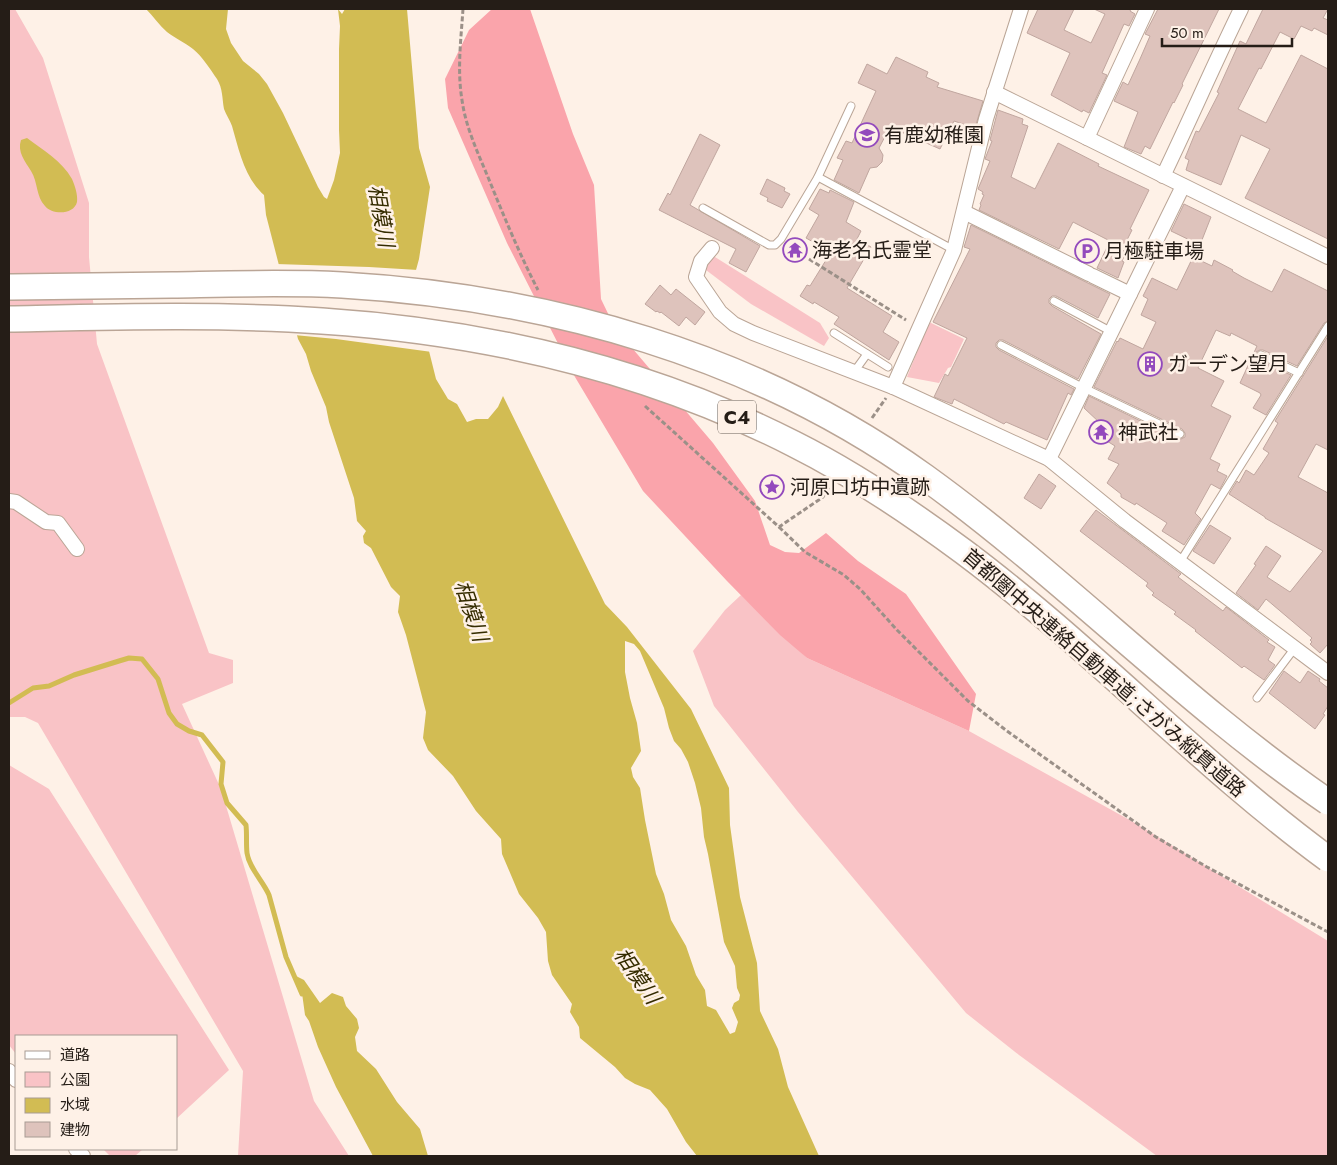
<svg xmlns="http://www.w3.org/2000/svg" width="1337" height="1165" font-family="Jost,'Noto Sans JP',sans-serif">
<rect width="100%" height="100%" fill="#fef1e7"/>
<g fill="#f9c3c6">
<polygon points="9,9 15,9 43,58 89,203 89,257 97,344 209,653 233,660 233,683 182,704 221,789 314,1101 349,1156 238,1156 243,1071 38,723 25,717 9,717"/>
<polygon points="715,257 820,323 829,338 824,346 751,304 702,267 711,258"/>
<polygon points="929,322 964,339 951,367 948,368 939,383 907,377"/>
<polygon points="741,595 807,658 969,731 1135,823 1328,941 1328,1156 1157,1156 1019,1055 966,1013 798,812 714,706 693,651 725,610"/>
<polygon points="9,765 49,789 229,1070 176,1119 176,1036 16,1036 16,1054 9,1045"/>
<polygon points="103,1149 143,1149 135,1156 110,1156"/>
</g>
<polygon fill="#faa4ab" points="492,9 530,9 573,134 594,185 601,299 615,328 713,443 755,501 770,545 785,552 799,553 826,533 858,561 906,594 976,694 969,731 807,658 780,635 727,581 643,491 575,377 507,243 448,108 445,79 469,30"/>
<g fill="#d2bc53" fill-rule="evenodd">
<path d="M 146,9 L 228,9 L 226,29 L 231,43 L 243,61 L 259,74 L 267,84 L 283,113 L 318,187 L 324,197 L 327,199 L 334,180 L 340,153 L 339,130 L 339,49 L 340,26 L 338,9 L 342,14 L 345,9 L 407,9 L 419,148 L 430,187 L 419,259 L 416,270 L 429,351 L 436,379 L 448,399 L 457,404 L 467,422 L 476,419 L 488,419 L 498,407 L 503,396 L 605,604 L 627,627 L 691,709 L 729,788 L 730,825 L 740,897 L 757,963 L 760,1011 L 778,1049 L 788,1087 L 819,1156 L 697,1156 L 686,1142 L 667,1109 L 650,1090 L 635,1084 L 625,1078 L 615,1067 L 580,1038 L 579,1027 L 570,1012 L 572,1004 L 552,975 L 548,961 L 546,932 L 538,918 L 519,894 L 502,854 L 501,839 L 476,811 L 453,776 L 428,750 L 423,738 L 426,712 L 406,635 L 398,612 L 400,596 L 391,587 L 371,548 L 364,543 L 363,536 L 366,531 L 357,521 L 354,498 L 329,422 L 326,407 L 311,371 L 306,354 L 298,339 L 266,215 L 264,195 C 244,177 239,150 232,126 C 230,120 226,115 224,109 C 222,98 223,89 217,79 C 210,69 202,56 193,49 C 184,42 175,38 167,32 C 159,25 153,16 146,9 ZM 625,641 L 634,644 L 640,651 L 664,708 L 669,728 L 674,741 L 681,749 L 688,762 L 695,783 L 701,808 L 704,837 L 708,854 L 724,942 L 735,966 L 737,988 L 740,995 L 739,1000 L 734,1003 L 732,1008 L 738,1022 L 735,1032 L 730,1034 L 716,1010 L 707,1006 L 705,990 L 696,975 L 686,946 L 671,920 L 664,894 L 656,874 L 645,820 L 640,788 L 633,777 L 631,768 L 641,751 L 637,723 L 630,698 L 625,672 Z"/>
<path d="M 27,138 C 43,150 62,161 72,179 C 75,186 78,195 77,202 C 74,215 52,215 45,206 C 36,197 38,182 31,171 C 25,161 17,152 21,140 Z"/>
<polygon points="296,976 304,980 320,1003 332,993 343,997 346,1006 357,1019 359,1028 355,1037 357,1051 376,1069 397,1102 420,1129 428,1156 373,1156 336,1087 318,1047 309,1021 305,1015 302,993"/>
</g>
<polygon fill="#fef1e7" points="276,264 369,267 418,270 432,352 336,339 294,335"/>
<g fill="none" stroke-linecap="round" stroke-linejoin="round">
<path stroke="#d2bc53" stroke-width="5" d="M 9,703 L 33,688 L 49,686 L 74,675 L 119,661 L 129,658 L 142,659 L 158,679 L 169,713 L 177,724 L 189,731 L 202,735 L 223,762 L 221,784 L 227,803 L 246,825 C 247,834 246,844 247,853 C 249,868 263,881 269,895 L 286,957 L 302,994"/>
</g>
<g fill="#dec3bc" stroke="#c0a69f">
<polygon points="1038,9 1074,9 1064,30 1091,43 1105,14 1094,9 1131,9 1130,11 1135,14 1129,26 1124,24 1102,73 1107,75 1089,113 1083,110 1082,112 1051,95 1070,53 1027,33"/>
<polygon points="1158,9 1219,9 1182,84 1183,85 1174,103 1173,102 1150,149 1145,146 1141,154 1124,147 1138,112 1114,101 1123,82 1128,85 1140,59 1150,36 1145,34"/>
<polygon points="1263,9 1328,9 1323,18 1328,20 1328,35 1314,28 1312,31 1301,26 1294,39 1280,32 1261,69 1259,68 1238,109 1266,123 1301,55 1328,69 1328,239 1245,198 1270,149 1241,135 1221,185 1186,170 1189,160 1185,158 1196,131 1199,132 1219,93 1217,92 1240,41 1246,44"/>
<polygon points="896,57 928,72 926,77 939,83 937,87 983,101 975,128 954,121 940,149 890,127 879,148 883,155 882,162 877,167 870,168 859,193 834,180 843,160 837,158 846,141 852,143 876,91 858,83 867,64 887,74"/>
<polygon points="998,110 1023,119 1022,124 1028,126 1011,177 1035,189 1058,143 1099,164 1098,166 1149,190 1130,229 1132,230 1122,250 1126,252 1122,261 1124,262 1118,278 1097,268 1110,241 1073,222 1059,249 979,210 981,205 980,204 984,195 982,194 983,192 978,189 990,161 985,159 992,141 990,140"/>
<polygon points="700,134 720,145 690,205 760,246 746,272 729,263 736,249 659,210 668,193 670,195"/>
<polygon points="767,179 785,188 784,191 790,194 782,208 767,201 768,198 760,194"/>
<polygon points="820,189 829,193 830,190 854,202 846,222 861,231 857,239 871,247 847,288 892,316 883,332 899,342 889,360 834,324 839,317 814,302 813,304 800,296 807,285 810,286 831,252 806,238 819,215 809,209"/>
<polygon points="1184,204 1211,217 1200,245 1171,231"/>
<polygon points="971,225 1110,294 1098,318 1056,296 1052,296 1049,299 1049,303 1052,306 1101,334 1078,379 1003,340 999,340 996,343 996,347 999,350 1074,389 1071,395 1068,393 1047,440 1006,422 1004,424 954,399 952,404 934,397 945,374 948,376 967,338 933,322 970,249 964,247"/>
<polygon points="1193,257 1212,266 1214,260 1233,270 1232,271 1244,278 1272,292 1284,269 1328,291 1328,321 1324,323 1297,366 1263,350 1260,350 1256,352 1256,356 1258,360 1291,375 1266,415 1253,408 1261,395 1260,393 1240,383 1257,346 1231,333 1230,336 1216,330 1198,368 1224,381 1211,406 1231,416 1210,459 1220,464 1217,471 1227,476 1220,489 1211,484 1195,513 1201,519 1184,545 1162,531 1167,523 1136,503 1135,505 1121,497 1121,494 1107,483 1119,464 1108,459 1115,446 1094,433 1100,423 1084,408 1089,396 1178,439 1181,439 1185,437 1185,433 1182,429 1094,387 1117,341 1118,342 1120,338 1143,349 1156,322 1141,315 1148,299 1143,296 1152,278 1177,290"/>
<polygon points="660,285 671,295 676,289 705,312 695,325 686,317 679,326 661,312 660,313 657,311 656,312 645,304"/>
<polygon points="1328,336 1328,450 1316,444 1298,477 1328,493 1328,644 1320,653 1310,644 1312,642 1310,640 1312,638 1266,599 1258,610 1236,593 1256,565 1254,564 1266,546 1281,556 1267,577 1290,592 1323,551 1265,518 1265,517 1229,494 1237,481 1239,483 1246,470 1254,475 1269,453 1263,449 1278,423 1275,421"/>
<polygon points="1039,474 1056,486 1041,509 1024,498"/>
<polygon points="1096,510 1181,574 1178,577 1223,611 1226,607 1269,640 1267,642 1275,647 1268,660 1275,665 1264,680 1244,666 1242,668 1195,631 1196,630 1174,614 1176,612 1152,595 1154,593 1146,586 1148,583 1080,531"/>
<polygon points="1210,525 1231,538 1214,564 1193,551"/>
<polygon points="1284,671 1300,683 1308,671 1320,679 1319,681 1328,688 1328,706 1323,714 1325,715 1315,729 1269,693"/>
</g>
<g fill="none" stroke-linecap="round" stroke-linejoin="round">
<g stroke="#baa596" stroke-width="9">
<g id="service">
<polyline points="818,177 851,106"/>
<polyline points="703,208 769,245 775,245 781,239 818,177 954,250"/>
<polyline points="1054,301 1112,332"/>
<polyline points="834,333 888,367"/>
<polyline points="1001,345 1084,388 1180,434"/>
<polyline points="1261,355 1299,373"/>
<polyline points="854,372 867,354"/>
<polyline points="1180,562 1328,326"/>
<polyline points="1257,698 1294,649"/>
</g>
</g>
<g stroke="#baa596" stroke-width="16">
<g id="minor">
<polyline points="994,92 1328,257"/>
<polyline points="1087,138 1147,9"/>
<path d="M 1163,176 C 1190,120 1214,64 1241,9"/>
<polyline points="964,212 1089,274"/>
<polyline points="712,248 701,261 696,277 720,312 734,324 753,333 893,387 1049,459 1125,521 1328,673"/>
<polyline points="1093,276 1130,294"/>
<polyline points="893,387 954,250 986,119 1021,9"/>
<polyline points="1049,459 1183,186"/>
<polyline points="9,501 16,502 46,522 58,523 77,549"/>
<polyline points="9,1071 16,1080"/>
<polyline points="76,1149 83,1156"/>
</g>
</g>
<g stroke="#9b9088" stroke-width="3" stroke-dasharray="5 2.5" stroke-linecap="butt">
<path d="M 463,9 C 461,39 457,70 462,100 C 466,129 479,155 490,182 C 505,219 520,255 538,290"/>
<polyline points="809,259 906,320"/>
<polyline points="645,406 779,527 823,497 829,487"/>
<polyline points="872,418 886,398"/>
<polyline points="779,527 805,552 844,575 861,590 897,630 968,701 1007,731 1156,837 1207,867 1328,932"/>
</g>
<use href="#service" stroke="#fff" stroke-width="7"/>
<use href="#minor" stroke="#fff" stroke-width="14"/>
<g stroke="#baa596" stroke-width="28" stroke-linecap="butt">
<g id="motorway-bridge">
<path d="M 9,287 C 63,286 117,286 172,285 C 228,284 285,282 342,285 C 547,297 756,355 925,477 C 1065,578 1185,704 1328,802"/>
<path d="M 9,319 C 113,317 218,314 322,321 C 486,332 647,369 794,444 C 854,474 910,512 964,552 C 1091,647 1200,765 1328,859"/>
</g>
</g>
<use href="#motorway-bridge" stroke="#fff" stroke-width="25"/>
</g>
<defs>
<g id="school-ring" transform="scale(1.25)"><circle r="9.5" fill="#fef1e7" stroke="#934abd" stroke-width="1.5"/><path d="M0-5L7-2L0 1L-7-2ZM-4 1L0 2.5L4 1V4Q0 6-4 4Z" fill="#934abd"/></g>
<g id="temple-ring" transform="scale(1.25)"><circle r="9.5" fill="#fef1e7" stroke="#934abd" stroke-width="1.5"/><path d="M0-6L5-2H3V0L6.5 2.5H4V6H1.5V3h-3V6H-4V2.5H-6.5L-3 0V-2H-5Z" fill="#934abd"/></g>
<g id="parking-ring" transform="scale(1.25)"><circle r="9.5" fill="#fef1e7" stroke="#934abd" stroke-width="1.5"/><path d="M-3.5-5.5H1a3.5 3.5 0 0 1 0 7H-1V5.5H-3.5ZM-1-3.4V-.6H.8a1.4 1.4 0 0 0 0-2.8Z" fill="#934abd"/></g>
<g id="building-ring" transform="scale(1.25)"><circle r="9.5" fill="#fef1e7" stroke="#934abd" stroke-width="1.5"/><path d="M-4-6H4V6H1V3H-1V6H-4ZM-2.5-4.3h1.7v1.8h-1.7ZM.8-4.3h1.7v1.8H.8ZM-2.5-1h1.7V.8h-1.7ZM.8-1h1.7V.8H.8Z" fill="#934abd"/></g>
<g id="sight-ring" transform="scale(1.25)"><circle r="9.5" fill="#fef1e7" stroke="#934abd" stroke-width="1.5"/><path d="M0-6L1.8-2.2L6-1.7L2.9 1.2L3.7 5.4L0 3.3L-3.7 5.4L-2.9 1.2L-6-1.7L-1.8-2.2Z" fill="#934abd"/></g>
</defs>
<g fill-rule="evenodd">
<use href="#school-ring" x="867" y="135"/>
<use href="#temple-ring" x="795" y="250"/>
<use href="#parking-ring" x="1087" y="251"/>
<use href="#building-ring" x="1150" y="364"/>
<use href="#temple-ring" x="1101" y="432"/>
<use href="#sight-ring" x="772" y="487"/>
</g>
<g text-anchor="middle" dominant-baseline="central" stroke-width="5" stroke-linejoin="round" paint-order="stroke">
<rect fill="#fef1e7" stroke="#665d55" stroke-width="1" x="718" y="400.5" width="38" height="33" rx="4"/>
<g font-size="19" font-weight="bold" fill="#251d17">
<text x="737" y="417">C4</text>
</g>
<g font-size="20" fill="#251d17" stroke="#fef1e7" text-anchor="start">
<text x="884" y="135">有鹿幼稚園</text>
<text x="812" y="250">海老名氏霊堂</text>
<text x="1104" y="251">月極駐車場</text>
<text x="1168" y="364">ガーデン望月</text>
<text x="1118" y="432">神武社</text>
<text x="790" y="487">河原口坊中遺跡</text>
</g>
<g font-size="20" fill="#251d17" stroke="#fef1e7">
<text transform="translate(1104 673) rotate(41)">首都圏中央連絡自動車道;さがみ縦貫道路</text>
</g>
<g font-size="21" font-style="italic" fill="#352c00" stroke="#fef1e7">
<text transform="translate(381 216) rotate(80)">相模川</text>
<text transform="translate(471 611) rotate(71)">相模川</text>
<text transform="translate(637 976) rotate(55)">相模川</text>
</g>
</g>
<rect width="1337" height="1165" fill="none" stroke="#251d17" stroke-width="20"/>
<rect x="15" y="1035" width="162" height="115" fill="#fef1e7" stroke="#a79c94"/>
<rect x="25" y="1051" width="25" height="8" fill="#ffffff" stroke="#a79c94"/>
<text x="60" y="1060" font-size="15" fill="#251d17">道路</text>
<rect x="25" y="1072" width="25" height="15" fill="#f9c3c6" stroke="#a79c94"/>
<text x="60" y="1085" font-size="15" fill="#251d17">公園</text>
<rect x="25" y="1098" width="25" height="15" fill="#d2bc53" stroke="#a79c94"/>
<text x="60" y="1110" font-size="15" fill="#251d17">水域</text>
<rect x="25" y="1122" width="25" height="15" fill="#dec3bc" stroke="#a79c94"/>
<text x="60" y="1135" font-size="15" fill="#251d17">建物</text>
<path d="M1162 38v8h130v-8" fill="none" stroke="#251d17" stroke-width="2.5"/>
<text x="1170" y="38" font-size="15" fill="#251d17" stroke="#fef1e7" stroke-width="4" paint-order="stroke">50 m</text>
</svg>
